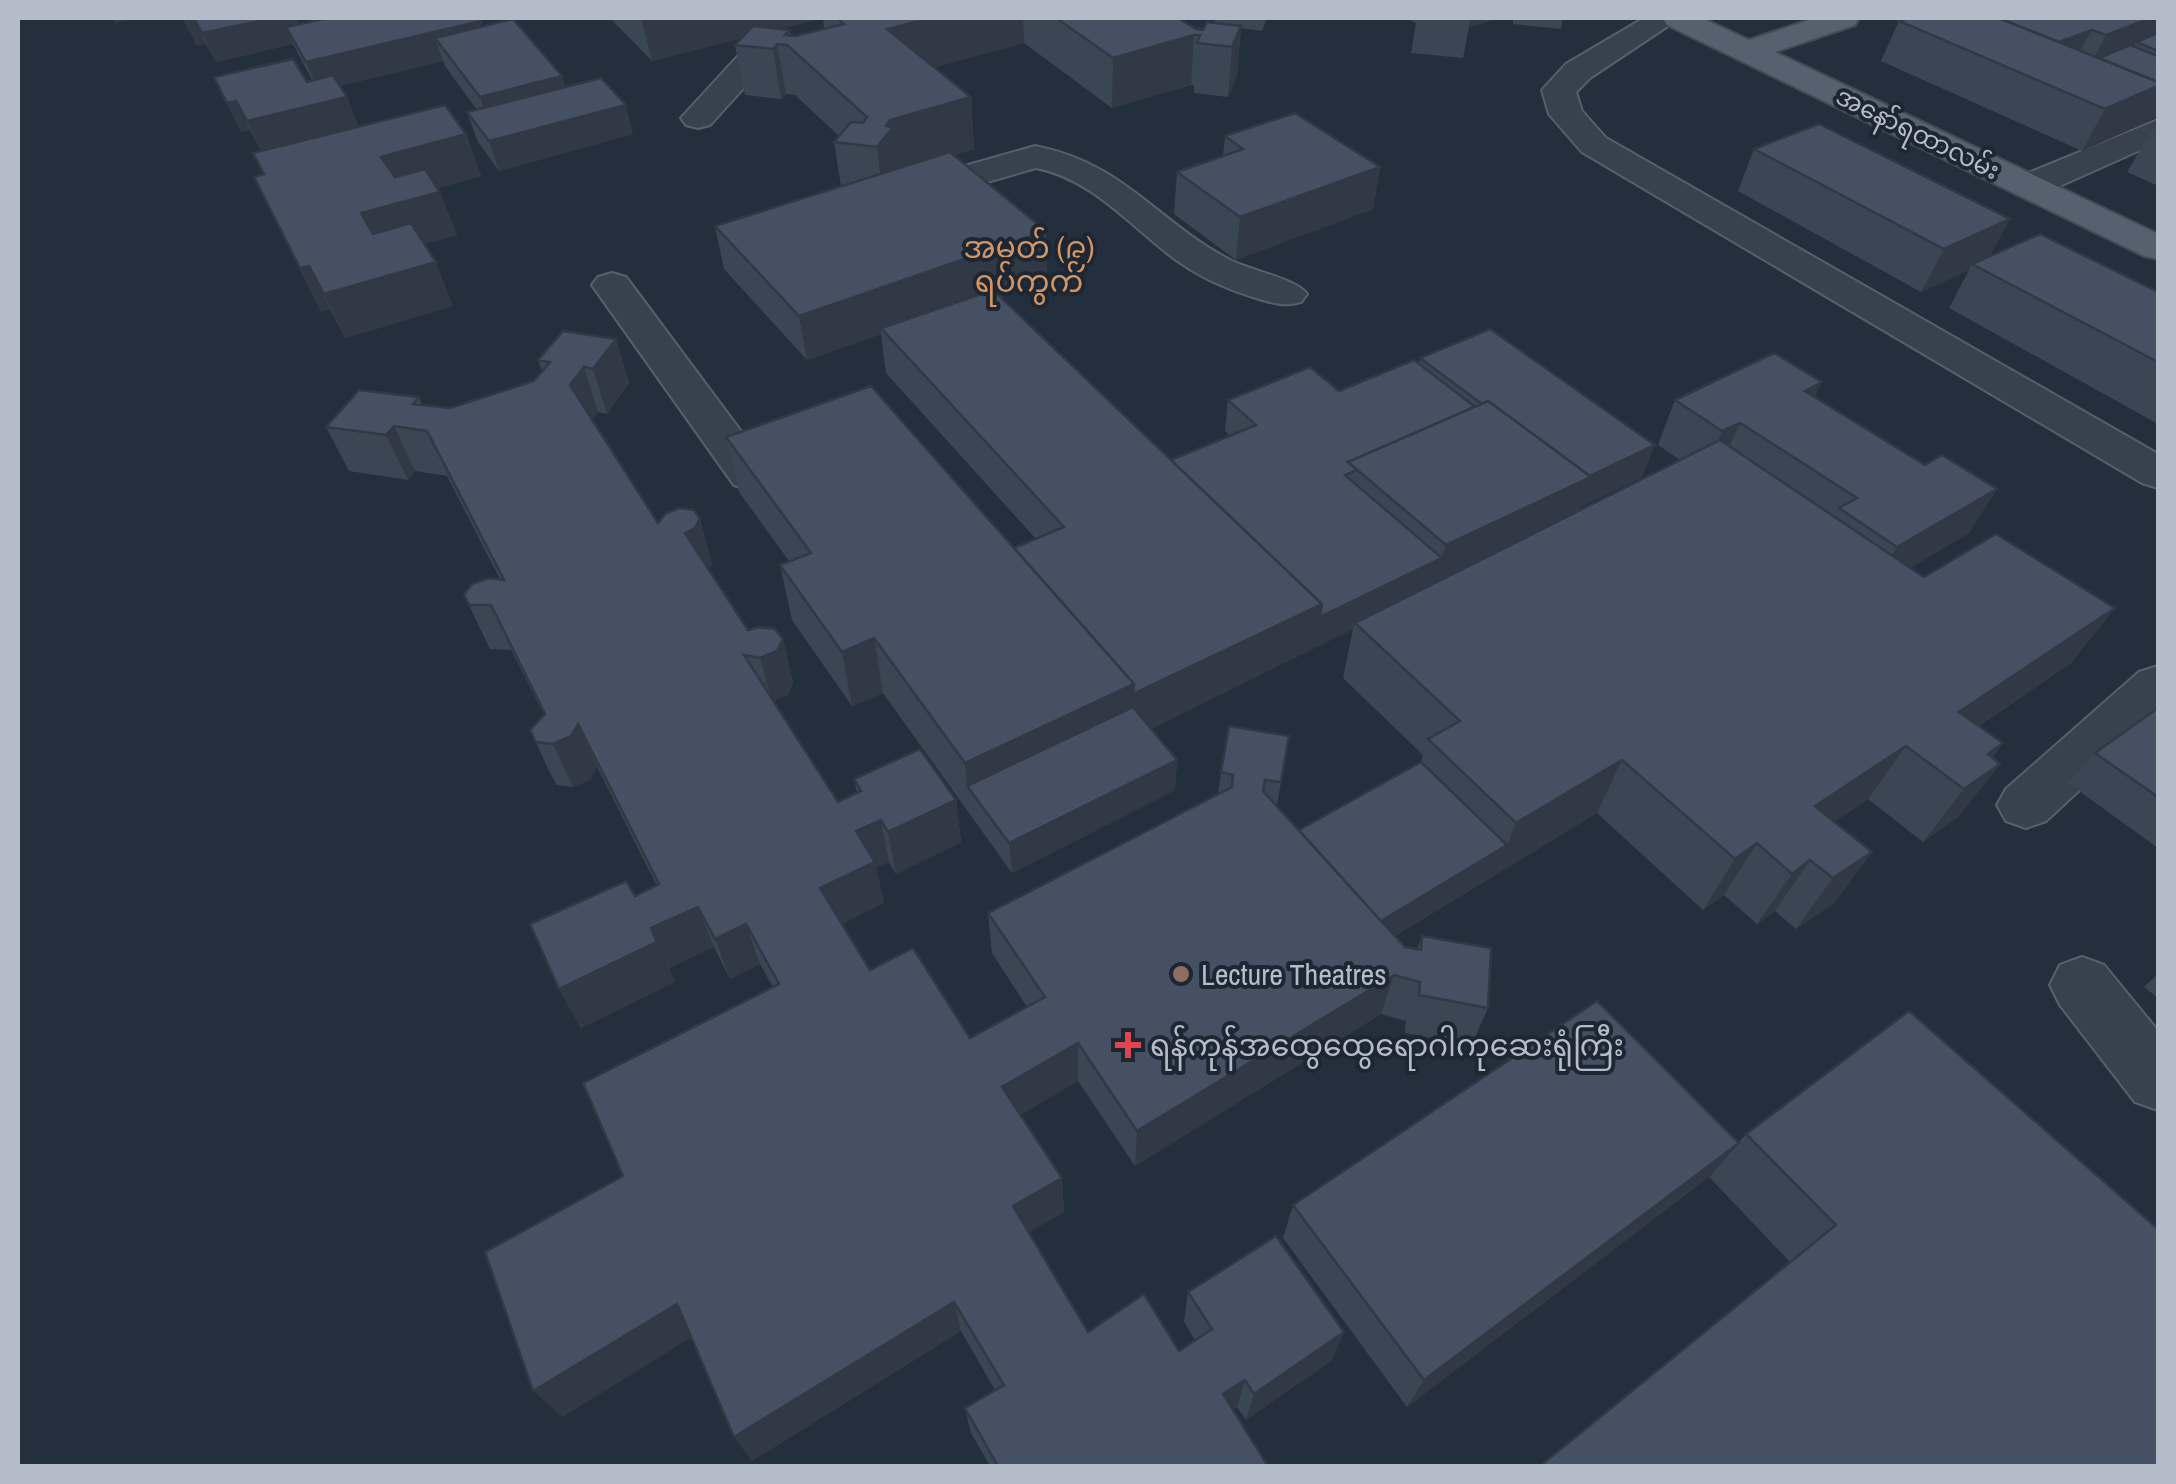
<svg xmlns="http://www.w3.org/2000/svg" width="2176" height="1484" font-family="'Archivo Narrow','Noto Sans Myanmar',sans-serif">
<rect width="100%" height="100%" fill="#242f3e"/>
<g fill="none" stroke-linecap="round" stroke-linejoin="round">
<g stroke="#565f6c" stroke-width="4">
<g id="minor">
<polygon points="1644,18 1680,18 1590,78 1576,92 1582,111 1606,138 2158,454 2158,488 2142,483 1582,152 1549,114 1542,90 1566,64"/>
<polygon points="810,35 821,38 826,45 821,52 760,70 710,125 698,128 686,125 681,118 738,56"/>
<polygon points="2158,120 2158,142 2042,194 2029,197 2016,194 2011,186 2016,178"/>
<path d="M 1035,146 C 1124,163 1156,221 1230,260 C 1249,270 1297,279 1307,294 L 1301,302 C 1285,307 1272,303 1256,298 C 1226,289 1197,276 1172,257 C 1130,225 1090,178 1036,168 L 904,206 L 891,203 L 886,195 L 891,187 Z"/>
<polygon points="612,273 626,277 766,465 773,475 766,485 750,490 734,485 592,285 598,277"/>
<polygon points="2158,666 2158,717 2046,821 2026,828 2006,821 1997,805 2006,789 2139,672"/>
<polygon points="2082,957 2104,965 2158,1031 2158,1110 2135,1102 2060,1005 2050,985 2060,965"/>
</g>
</g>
<g stroke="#414a57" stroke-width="4">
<polygon id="major" points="1663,18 1702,18 1749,40 1815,18 1859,18 1855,25 1775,52 2158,234 2158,259 2144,256 1667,25"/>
</g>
<use href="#minor" fill="#38414e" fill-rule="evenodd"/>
<use href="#major" fill="#56606e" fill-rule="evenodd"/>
</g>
<g fill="#3b4654" fill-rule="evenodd">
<polygon points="183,18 296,18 299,24 481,21 482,26 633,134 499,171 478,142 467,112 477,110 445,66 443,61 339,86 347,97 358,126 466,134 481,176 438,188 457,235 424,244 453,306 345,338 330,309 321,312 254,177 264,174 261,151 250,130 241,132 214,77 307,82 312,80 293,44 216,62 206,44 197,46"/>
<path d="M 610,18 L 1178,18 L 1196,29 L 1203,30 L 1214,23 L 1215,18 L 1267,18 L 1262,31 L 1241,28 L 1237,76 L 1228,97 L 1194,93 L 1194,85 L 1191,85 L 1112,108 L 1024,43 L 934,67 L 971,97 L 974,149 L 954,155 L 1046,231 L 1047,274 L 995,292 L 1171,460 L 1230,436 L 1225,431 L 1228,400 L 1339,391 L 1419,364 L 1420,358 L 1642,477 L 1580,507 L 1579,511 L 1680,460 L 1658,445 L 1675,400 L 1815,397 L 1969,533 L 1910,568 L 1924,577 L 2115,608 L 2071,663 L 1979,726 L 2003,743 L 1992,758 L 2000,764 L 1958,817 L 1923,842 L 1868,799 L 1834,822 L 1872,852 L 1834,903 L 1796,929 L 1775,911 L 1757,924 L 1724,895 L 1703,910 L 1597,813 L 1395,936 L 1405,947 L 1417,949 L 1422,936 L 1488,1008 L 1471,1046 L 1405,1033 L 1406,1021 L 1381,1014 L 1135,1166 L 1078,1081 L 1020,1115 L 1062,1178 L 1064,1212 L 1029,1232 L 1088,1332 L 1179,1351 L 1195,1340 L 1184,1322 L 1188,1292 L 1344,1332 L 1331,1361 L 1246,1420 L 1237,1407 L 1232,1410 L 1268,1466 L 990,1466 L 971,1433 L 965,1408 L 995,1390 L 961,1331 L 752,1461 L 691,1337 L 562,1417 L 623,1176 L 773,987 L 760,964 L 730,979 L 714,947 L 669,968 L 675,982 L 581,1028 L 559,989 L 635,896 L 657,886 L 597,767 L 590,780 L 573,787 L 557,785 L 550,773 L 530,730 L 544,715 L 511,650 L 490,649 L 464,595 L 500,579 L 447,476 L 415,471 L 408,480 L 349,471 L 326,427 L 419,397 L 422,405 L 450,408 L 534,381 L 542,371 L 538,360 L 616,339 L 629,383 L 607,414 L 598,412 L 592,420 L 658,523 L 700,519 L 712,564 L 709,570 L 748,630 L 783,639 L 793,683 L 788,695 L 774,701 L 838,802 L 857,793 L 854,779 L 956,800 L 961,842 L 896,874 L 889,862 L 876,867 L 884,903 L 841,924 L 870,970 L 970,1038 L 1027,1007 L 992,953 L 988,913 L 1218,794 L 1221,772 L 1289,736 L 1277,805 L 1299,830 L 1421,762 L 1423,755 L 1343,678 L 1353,629 L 1151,729 L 1177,760 L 1175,790 L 1012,873 L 883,693 L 852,706 L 792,620 L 780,565 L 789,561 L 739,492 L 726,437 L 1014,548 L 1036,539 L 886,373 L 881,334 L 807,360 L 724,269 L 715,226 L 841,186 L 834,142 L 839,136 L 795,95 L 786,94 L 781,99 L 745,95 L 735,45 L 742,38 L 652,61 ZM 823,18 L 824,29 L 795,36 L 791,36 L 790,30 L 779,29 Z"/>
<polygon points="1406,18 1499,18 1469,27 1463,58 1411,53 1416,23"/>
<polygon points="1513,18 1563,18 1561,29 1513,24"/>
<polygon points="2158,18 2158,117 2082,151 1881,61 1899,21"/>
<polygon points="2158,127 2158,186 2127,172 2152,130"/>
<polygon points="1225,136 1380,167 1373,209 1236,260 1174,214 1177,172 1223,156"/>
<polygon points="1754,149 2010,219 1989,257 2158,292 2158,424 1949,308 1969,270 1921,292 1738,191"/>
<polygon points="2158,708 2158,848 2068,783 2095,753"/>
<polygon points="2158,974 2158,998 2144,987"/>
<polygon points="1746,1134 2158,1229 1790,1262 1709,1177"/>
<polygon points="1739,1143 1709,1177 1407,1407 1283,1238 1293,1205"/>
</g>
<g fill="#303945">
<polygon points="112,18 142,18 115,23"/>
<polygon points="184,18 194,18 206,44 197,46"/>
<polygon points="274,18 296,18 306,41 286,27 293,44 216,62 202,33"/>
<polygon points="656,18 823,18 652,61 642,21"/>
<polygon points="931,18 1023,18 1024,43 892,79 887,29"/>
<polygon points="1462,18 1499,18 1469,27 1471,18"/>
<polygon points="2151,18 2158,18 2158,36 2136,42 2134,46 2091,64 2106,35"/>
<polygon points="481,21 490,49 435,38 443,61 319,91 306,62"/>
<polygon points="1241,26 1237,76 1228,97 1232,47"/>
<polygon points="2092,30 2076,58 2027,78 2042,49"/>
<polygon points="1194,35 1191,85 1112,108 1113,58"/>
<polygon points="777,44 786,94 781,99 773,49"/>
<polygon points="562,76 571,105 490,126 480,97"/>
<polygon points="2158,86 2158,117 2082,151 2105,109"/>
<polygon points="347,97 359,127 261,151 247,121"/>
<polygon points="971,97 974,149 898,171 883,199 877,147 890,120"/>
<polygon points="236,101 250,130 241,132 227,103"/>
<polygon points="626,105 633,134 499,171 489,141"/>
<polygon points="466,134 481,176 398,199 381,157"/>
<polygon points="1380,167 1373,209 1236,260 1240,217"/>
<polygon points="440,192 457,235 380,256 361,213"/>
<polygon points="2010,219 1986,262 1972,264 1969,270 1921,292 1944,249"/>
<polygon points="1046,231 1047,274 885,333 881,328 881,334 807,360 799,316"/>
<polygon points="436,262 453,306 345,338 324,294"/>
<polygon points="309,266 330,309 321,312 300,268"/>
<polygon points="616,339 629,383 607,414 593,369"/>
<polygon points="584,367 598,412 585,430 570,385"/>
<polygon points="1822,382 1800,427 1805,391"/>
<polygon points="1740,423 1720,468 1703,476 1722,431"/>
<polygon points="394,426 415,471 408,480 386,435"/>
<polygon points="1655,445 1642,477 1580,507 1575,522 1355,623 1353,629 1132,738 967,786 965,763 1134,684 1322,604 1442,558 1446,545"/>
<polygon points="1997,489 1969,533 1871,591 1897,547"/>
<polygon points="700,519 712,564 707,574 685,533"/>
<polygon points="2115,608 2071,663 1926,761 1959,712"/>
<polygon points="874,638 883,693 852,706 842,652"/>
<polygon points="783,639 793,683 788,695 772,702 760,658"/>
<polygon points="578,724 597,767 590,780 573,787 553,744"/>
<polygon points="2003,743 1971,784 2000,764 1958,817 1923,842 1964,789 1988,754"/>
<polygon points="1906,746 1868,799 1781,858 1815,806"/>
<polygon points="1177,760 1175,790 1012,873 1009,843"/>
<polygon points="1622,760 1597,813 1365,954 1373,926 1507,845 1516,823"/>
<polygon points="956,800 961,842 896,874 888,832"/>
<polygon points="881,820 889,862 876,867 884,903 831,929 820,888 856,831"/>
<polygon points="1757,843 1724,895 1703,910 1735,859"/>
<polygon points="1872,852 1834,903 1796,929 1833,878"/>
<polygon points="1810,860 1775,911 1757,924 1792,874"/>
<polygon points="698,907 714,947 669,968 651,928"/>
<polygon points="746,924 760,964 730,979 715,939"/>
<polygon points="657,942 675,982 581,1028 559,989"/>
<polygon points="1394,975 1381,1014 1135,1166 1137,1131"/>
<polygon points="1078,1043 1078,1081 1006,1123 1002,1087"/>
<polygon points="1739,1143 1709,1177 1407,1407 1424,1380"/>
<polygon points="1062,1178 1064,1212 1017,1239 1013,1206"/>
<polygon points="954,1302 961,1331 752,1461 734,1437"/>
<polygon points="677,1304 697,1334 562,1417 533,1391"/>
<polygon points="1344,1332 1331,1361 1246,1420 1254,1394"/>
<polygon points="1245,1380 1237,1407 1216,1420 1223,1394"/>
</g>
<g fill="#455162" stroke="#303945" stroke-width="2.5">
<polygon points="194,18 274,18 202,33"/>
<polygon points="328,18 478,18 481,21 306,62 286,27"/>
<polygon points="837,18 931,18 887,29 971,97 890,120 886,126 893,127 877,147 834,142 851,122 863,123 867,117 787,45 777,44 773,49 735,45 753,26 790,30 785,35 795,36 844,24"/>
<polygon points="1056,18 1178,18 1196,29 1203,30 1207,22 1241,26 1232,47 1197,43 1200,35 1194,35 1113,58"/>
<polygon points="1908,18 1999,18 2158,82 2158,86 2105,109 1899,21"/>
<polygon points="1999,18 2151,18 2106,35 2092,30 2059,42"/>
<polygon points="513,19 562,76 480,97 435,38"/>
<polygon points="2158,33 2158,51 2136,42"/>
<polygon points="2130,45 2158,56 2158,82 2099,58"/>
<polygon points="293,59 307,82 333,75 347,97 247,121 236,101 227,103 214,77"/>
<polygon points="601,78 626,105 489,141 467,112"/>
<polygon points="445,105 466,134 381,157 395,177 425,169 440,192 361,213 373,234 411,223 436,262 324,294 309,266 300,268 254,177 264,174 253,153"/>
<polygon points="1295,113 1380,167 1240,217 1177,172 1243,149 1225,136"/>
<polygon points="1819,124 2010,219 1944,249 1754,149"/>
<polygon points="950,152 1046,231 799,316 715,226"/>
<polygon points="2040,234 2158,292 2158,362 1972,264"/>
<polygon points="993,290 1322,604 1133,694 1134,684 1014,548 1064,527 881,328"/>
<polygon points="1490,329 1655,445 1590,476 1488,401 1482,404 1420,358"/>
<polygon points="563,331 616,339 593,369 584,367 570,385 658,523 665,514 679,508 694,510 700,519 694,529 685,533 748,630 759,627 775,629 783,639 777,651 760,658 744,655 838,802 861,791 854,779 920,749 956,800 888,832 881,820 856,831 875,862 820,888 870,970 913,948 970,1038 1045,997 988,913 1232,787 1233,775 1221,772 1229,726 1289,736 1281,782 1265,780 1263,791 1405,947 1421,950 1422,936 1491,948 1488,1008 1419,995 1420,982 1394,975 1137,1131 1078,1043 1002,1087 1062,1178 1013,1206 1088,1332 1144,1294 1179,1351 1212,1329 1188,1292 1276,1236 1344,1332 1254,1394 1245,1380 1223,1394 1268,1466 998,1466 965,1408 1004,1385 954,1302 734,1437 677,1304 533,1391 485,1252 623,1176 583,1083 779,984 746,924 715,939 698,907 651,928 657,942 559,989 530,924 626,881 635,896 659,884 578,724 571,736 553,744 536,742 530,730 545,714 491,605 469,605 464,595 472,584 489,578 504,580 427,431 394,426 386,435 326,427 359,390 419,397 413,404 450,408 534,381 550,362 538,360"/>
<polygon points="1774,353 1822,382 1805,391 1925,465 1942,455 1997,489 1897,547 1839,508 1857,498 1740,423 1722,431 1675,400"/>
<polygon points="1414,360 1475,407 1348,462 1357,470 1345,475 1442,558 1320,617 1322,604 1171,460 1256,425 1228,400 1310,367 1339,391"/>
<polygon points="871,386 1134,684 965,763 874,638 842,652 780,565 811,553 726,437"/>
<polygon points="1488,401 1591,477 1446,545 1348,462"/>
<polygon points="1720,440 1924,577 1996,534 2115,608 1959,712 2003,743 1988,754 2000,764 1964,789 1906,746 1815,806 1872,852 1833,878 1810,860 1792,874 1757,843 1735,859 1622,760 1516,823 1428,739 1460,721 1355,623"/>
<polygon points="1133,707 1177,760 1009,843 967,786"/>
<polygon points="2158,708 2158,797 2095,753"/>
<polygon points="1421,762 1507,845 1381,921 1299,830"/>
<polygon points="1597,1001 1739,1143 1424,1380 1293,1205"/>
<polygon points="1909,1011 2158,1229 2158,1466 1540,1466 1836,1225 1746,1134"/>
</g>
<circle fill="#8d6e63" stroke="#1d2633" stroke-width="4" cx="1181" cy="974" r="10"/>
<path fill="#e0444e" stroke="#1d2633" stroke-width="4" d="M1123 1030h10v10h10v10h-10v10h-10v-10h-10v-10h10z"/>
<g text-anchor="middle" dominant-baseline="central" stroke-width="8" stroke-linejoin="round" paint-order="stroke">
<g font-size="25" fill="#b4bcc9" stroke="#1d2633">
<text transform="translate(1918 133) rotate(26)">အနော်ရထာလမ်း</text>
</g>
<g font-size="30" fill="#d59563" stroke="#1d2633">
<text x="1029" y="247">အမှတ် (၉)<tspan x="1029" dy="34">ရပ်ကွက်</tspan></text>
</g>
<g font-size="30" fill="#b4bcc9" stroke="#1d2633" text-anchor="start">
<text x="1201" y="974">Lecture Theatres</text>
<text x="1150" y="1045">ရန်ကုန်အထွေထွေရောဂါကုဆေးရုံကြီး</text>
</g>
</g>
<rect width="2176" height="1484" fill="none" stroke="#b4bcc9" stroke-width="40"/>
</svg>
